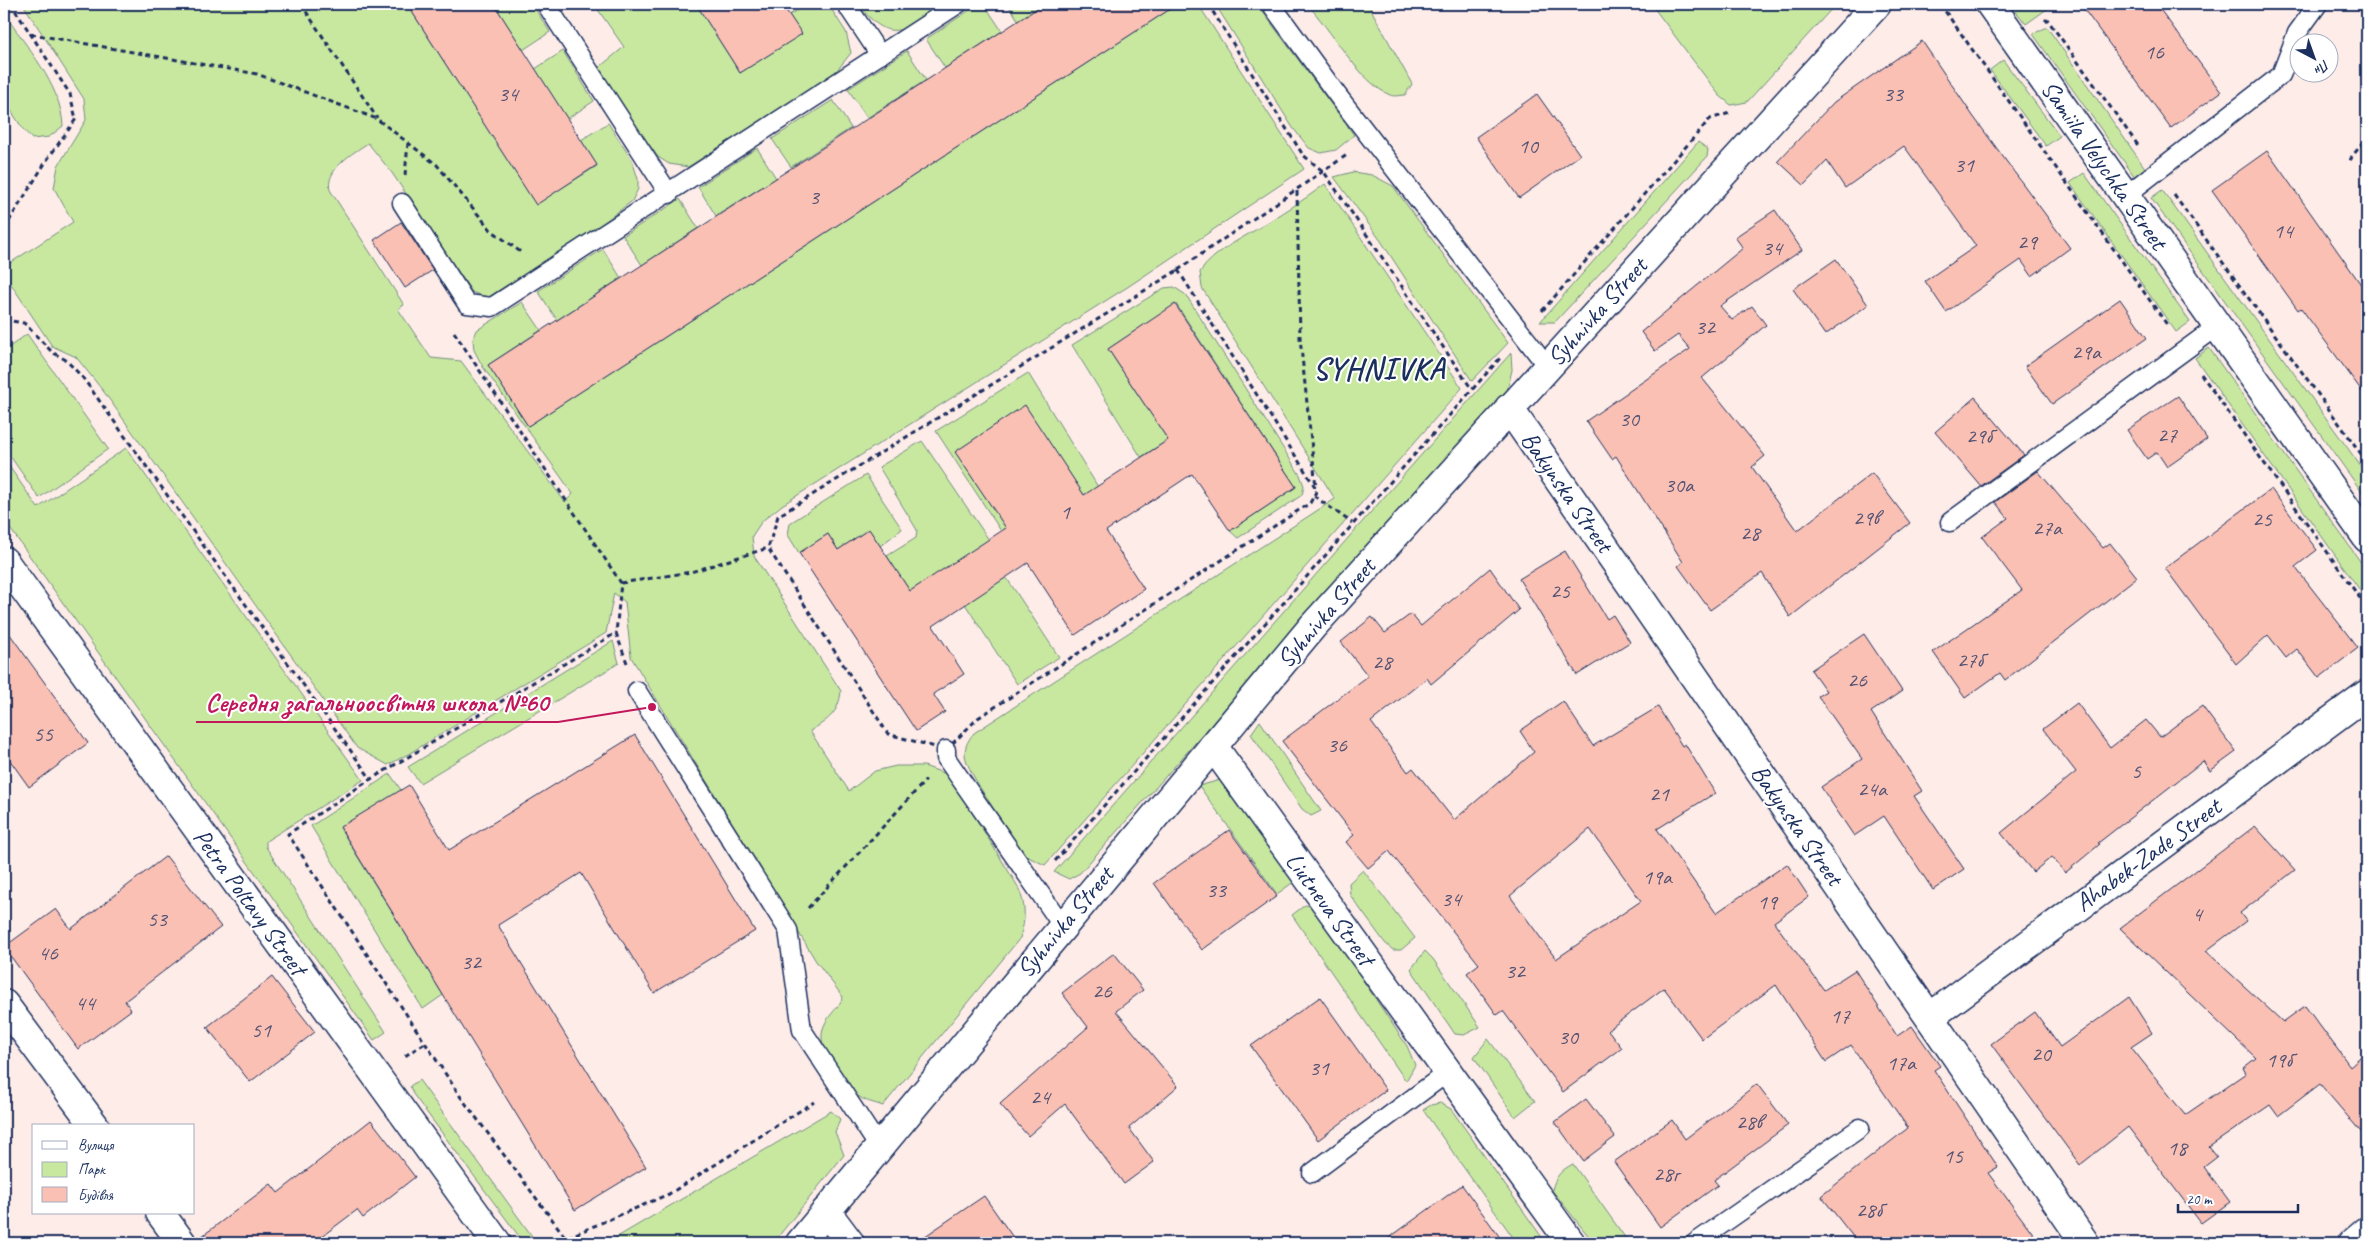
<svg xmlns="http://www.w3.org/2000/svg" width="2371" height="1247" font-family="Caveat,sans-serif">
<rect width="100%" height="100%" fill="#feece8"/>
<filter id="ink" filterUnits="userSpaceOnUse"><feTurbulence type="fractalNoise" baseFrequency=".02" numOctaves="2"/><feDisplacementMap in="SourceGraphic" scale="10" xChannelSelector="R" yChannelSelector="G"/><feConvolveMatrix kernelMatrix="1 2 1 2 8 2 1 2 1" color-interpolation-filters="sRGB"/></filter>
<g filter="url(#ink)">
<g fill="#c8e8a0" stroke="#728c7f">
<path d="M 23,4 L 407,4 L 536,204 L 597,166 L 581,140 L 608,123 L 632,160 L 638,179 L 638,189 L 632,201 L 590,233 L 487,298 L 472,292 L 392,173 L 368,143 C 353,153 325,169 330,190 L 404,305 L 398,309 L 431,358 L 461,361 L 565,502 L 573,494 L 483,367 L 474,350 L 473,340 L 477,330 L 522,302 L 541,330 L 488,365 L 528,426 L 1178,4 L 1198,4 L 1304,169 L 1129,286 L 782,505 L 762,521 L 752,536 L 754,556 L 841,691 C 839,713 828,720 810,731 L 849,791 L 875,771 L 896,766 L 924,766 L 949,775 L 1017,885 C 1026,904 1026,918 1020,938 L 883,1106 C 875,1103 864,1101 858,1096 C 842,1085 814,1046 824,1026 C 828,1015 839,1008 843,997 L 816,961 L 631,657 L 625,602 L 614,593 L 606,633 L 410,753 L 388,765 L 357,748 L 104,392 L 76,357 L 52,346 L 9,281 L 4,285 L 4,267 L 73,222 L 54,188 L 58,166 L 86,120 L 84,99 Z"/>
<polygon points="494,4 532,4 550,32 523,50"/>
<polygon points="594,4 696,4 740,73 801,34 789,15 808,4 828,4 846,32 851,53 834,74 688,167 669,164 658,157 596,70 624,47"/>
<path d="M 858,4 L 943,4 C 904,29 892,48 858,4 Z"/>
<polygon points="979,4 984,4 1002,31 945,68 926,39"/>
<polygon points="1008,4 1043,4 1018,20"/>
<polygon points="1215,4 1257,4 1354,135 1336,150 1321,153 1309,148 1293,128"/>
<path d="M 1307,4 L 1368,4 L 1412,84 L 1405,95 C 1401,95 1394,97 1390,95 C 1360,83 1330,28 1307,4 Z"/>
<polygon points="1658,4 1836,4 1747,102 1731,105 1719,95 1654,8"/>
<polygon points="2010,4 2042,4 2047,9 2026,24"/>
<path d="M 4,13 C 26,47 61,84 63,126 L 49,137 L 32,139 L 23,129 L 4,100 Z"/>
<polygon points="2047,27 2145,168 2135,177 2033,34"/>
<polygon points="563,51 594,101 567,119 535,69"/>
<polygon points="907,51 926,80 867,118 848,89"/>
<polygon points="2003,60 2060,136 2046,146 1990,70"/>
<polygon points="833,100 851,128 791,167 772,139"/>
<polygon points="1698,142 1708,149 1707,157 1555,322 1540,322"/>
<polygon points="757,148 776,178 716,216 698,187"/>
<polygon points="1353,172 1372,175 1393,186 1508,343 1472,381 1381,241 1334,177"/>
<polygon points="2084,173 2190,322 2176,332 2070,183"/>
<path d="M 1325,184 L 1462,388 L 1045,865 L 1026,856 C 1014,837 965,772 965,754 C 965,745 969,739 974,733 L 1335,499 L 1202,288 L 1200,272 C 1214,252 1237,241 1257,229 C 1281,214 1303,201 1325,184 Z"/>
<polygon points="2162,190 2367,475 2367,499 2151,198"/>
<polygon points="680,199 698,228 642,265 623,236"/>
<polygon points="603,249 621,278 557,320 538,291"/>
<polygon points="1174,287 1186,295 1300,475 1304,486 1302,495 1238,538 1230,531 1296,487 1176,304 1108,349 1168,440 1141,457 1072,345 1164,288"/>
<polygon points="27,334 108,449 39,498 4,447 4,351"/>
<polygon points="2209,348 2367,571 2367,600 2195,358"/>
<polygon points="1511,353 1512,370 1507,391 1080,873 1069,879 1054,872"/>
<polygon points="1028,373 1098,487 1084,495 1025,406 956,452 1006,528 1001,531 936,431"/>
<polygon points="922,441 989,540 910,591 887,556 916,538 917,530 879,467"/>
<polygon points="126,448 363,780 266,841 266,847 386,1032 374,1040 4,520 4,459 38,508"/>
<polygon points="866,475 902,529 880,546 869,529 838,550 828,534 799,553 788,535 790,523"/>
<polygon points="1006,577 1059,657 1017,684 965,604"/>
<polygon points="613,641 619,663 420,783 408,767"/>
<polygon points="1260,721 1321,811 1311,816 1302,809 1251,734"/>
<polygon points="390,774 401,790 340,828 443,995 423,1009 311,826"/>
<polygon points="1220,780 1295,881 1277,894 1199,786"/>
<polygon points="1363,870 1415,938 1401,950 1393,950 1385,943 1350,895 1349,883"/>
<polygon points="1305,905 1314,907 1407,1046 1415,1065 1406,1081 1292,915"/>
<polygon points="1425,951 1433,959 1480,1027 1464,1035 1455,1034 1411,969"/>
<polygon points="1488,1039 1535,1101 1515,1117 1474,1057"/>
<polygon points="419,1080 537,1243 524,1243 413,1094 410,1086"/>
<polygon points="1440,1103 1451,1109 1546,1243 1517,1243 1423,1110 1431,1105"/>
<polygon points="831,1111 840,1119 835,1132 844,1155 773,1243 607,1243"/>
<path d="M 1573,1164 L 1575,1167 L 1629,1243 L 1594,1243 L 1552,1190 C 1555,1177 1561,1170 1573,1164 Z"/>
</g>
<g fill="#fbc0b4" stroke="#1b2f5e" fill-rule="evenodd">
<polygon points="407,4 494,4 597,165 536,205"/>
<polygon points="696,4 782,4 802,34 740,73"/>
<polygon points="1044,4 1178,4 528,426 488,365"/>
<polygon points="2080,4 2156,4 2221,92 2171,128"/>
<polygon points="1922,41 1973,116 2070,248 2032,276 2021,260 1946,312 1925,281 1976,246 1904,146 1845,188 1827,161 1804,185 1778,161 1834,102"/>
<polygon points="1537,94 1580,155 1519,198 1476,137"/>
<polygon points="2267,151 2367,293 2367,398 2301,308 2298,310 2212,190"/>
<polygon points="1775,210 1802,250 1720,306 1732,320 1752,306 1766,325 1702,378 1765,456 1752,467 1797,531 1872,473 1910,523 1790,617 1762,573 1710,610 1678,566 1683,562 1616,456 1612,459 1586,421 1690,349 1678,335 1655,351 1641,332 1743,248 1735,237"/>
<polygon points="401,222 433,270 405,288 374,240"/>
<polygon points="1836,259 1868,305 1825,335 1793,289"/>
<polygon points="2120,299 2147,338 2052,404 2025,366"/>
<polygon points="1175,304 1296,487 1230,531 1192,474 1106,531 1144,589 1075,635 1028,563 933,626 964,674 933,694 945,712 916,731 799,553 828,534 838,550 869,529 910,591 1006,528 955,452 1025,405 1084,495 1168,440 1108,349"/>
<polygon points="2178,396 2207,439 2167,467 2157,452 2147,459 2127,430"/>
<polygon points="1975,397 2024,455 1981,486 1935,432"/>
<polygon points="2038,471 2103,548 2110,543 2137,577 2005,680 2000,673 1965,698 1933,652 2022,590 1982,537 2008,518 1995,502"/>
<polygon points="2271,489 2317,550 2295,567 2358,648 2319,678 2297,649 2286,658 2268,635 2236,664 2165,568"/>
<polygon points="1565,551 1607,619 1613,615 1630,642 1577,675 1519,579"/>
<path d="M 1490,568 L 1519,610 L 1431,684 L 1427,678 L 1371,722 L 1408,772 L 1413,768 L 1454,820 L 1534,752 L 1520,731 L 1563,701 L 1593,746 L 1658,707 L 1682,746 L 1685,744 L 1715,793 L 1657,829 L 1716,913 L 1787,864 L 1809,897 L 1774,922 L 1824,990 L 1855,970 L 1897,1036 L 1912,1026 L 1940,1066 L 1934,1070 L 1998,1167 L 1988,1173 L 2040,1243 L 1858,1243 L 1821,1196 L 1908,1128 L 1851,1045 L 1826,1062 L 1776,985 L 1702,1039 L 1664,988 L 1608,1030 L 1622,1048 L 1563,1092 L 1503,1011 L 1497,1015 L 1467,973 L 1479,964 L 1389,851 L 1368,868 L 1346,842 L 1354,835 L 1282,741 L 1368,676 L 1341,642 L 1372,617 L 1385,633 L 1411,614 L 1421,626 ZM 1590,829 L 1641,901 L 1556,959 L 1510,896 Z"/>
<polygon points="4,626 88,743 29,787 4,752"/>
<polygon points="1864,634 1902,691 1871,712 1922,791 1914,796 1964,869 1933,890 1884,816 1854,836 1821,787 1862,759 1818,696 1826,691 1811,670"/>
<polygon points="2077,703 2110,748 2146,720 2160,737 2202,706 2236,752 2210,771 2203,761 2098,843 2100,844 2065,873 2052,857 2033,872 2001,833 2076,772 2043,729"/>
<polygon points="635,735 755,931 654,993 581,873 498,925 646,1167 575,1210 340,827 409,785 449,850"/>
<polygon points="2255,826 2295,870 2240,913 2246,921 2206,951 2283,1022 2305,1006 2350,1066 2367,1051 2367,1139 2320,1084 2278,1116 2270,1105 2209,1147 2217,1157 2204,1167 2230,1202 2201,1223 2128,1127 2080,1165 1991,1044 2035,1012 2060,1047 2129,997 2152,1033 2131,1047 2185,1115 2246,1073 2243,1068 2256,1058 2120,928"/>
<polygon points="1229,830 1277,896 1202,950 1154,883"/>
<polygon points="166,856 221,927 125,1001 131,1010 78,1049 4,947 56,909 71,929"/>
<polygon points="1114,953 1143,990 1116,1011 1178,1086 1129,1128 1154,1162 1124,1184 1065,1104 1028,1136 1000,1104 1088,1027 1062,993"/>
<polygon points="272,977 315,1032 250,1082 207,1027"/>
<polygon points="1320,997 1386,1090 1318,1140 1251,1046"/>
<polygon points="1757,1084 1788,1125 1714,1180 1718,1185 1660,1227 1614,1162 1672,1120 1685,1139"/>
<polygon points="1586,1099 1615,1137 1583,1161 1555,1122"/>
<polygon points="371,1120 415,1177 363,1218 357,1210 313,1243 197,1243 197,1240 271,1184 278,1193"/>
<polygon points="1462,1185 1504,1243 1382,1243"/>
<polygon points="984,1196 1017,1243 915,1243"/>
</g>
<g fill="none" stroke-linecap="round" stroke-linejoin="round">
<g stroke="#1b2f5e" stroke-width="21">
<g id="service">
<polyline points="546,4 669,194"/>
<polyline points="846,4 880,55"/>
<polyline points="1271,4 1338,96 1547,366"/>
<polyline points="2125,196 2281,75 2297,33 2318,4"/>
<polyline points="402,203 467,304 492,307 958,4"/>
<polyline points="1950,522 2218,326"/>
<polyline points="637,691 788,930 802,1030 879,1147"/>
<polyline points="946,750 946,758 1062,925"/>
<polyline points="1312,1173 1448,1072"/>
<polyline points="1695,1243 1860,1128"/>
</g>
</g>
<g stroke="#1b2f5e" stroke-width="31">
<g id="minor">
<polyline points="1990,4 2367,538"/>
<polyline points="1509,408 2085,1243"/>
<polyline points="4,561 497,1243"/>
<polyline points="1213,746 1571,1243"/>
<polyline points="4,1004 95,1126"/>
<polyline points="1930,1017 2367,694"/>
<polyline points="826,1211 850,1243"/>
<polyline points="160,1213 182,1243"/>
<polyline points="2353,1243 2367,1231"/>
</g>
</g>
<g stroke="#1b2f5e" stroke-width="31">
<polyline id="tertiary" points="800,1243 1313,626 1877,4"/>
</g>
<g stroke="#1b2f5e" stroke-width="3" stroke-dasharray="5 4" stroke-linecap="butt">
<polyline points="301,4 377,118"/>
<polyline points="1208,4 1303,155 1324,172 1471,388"/>
<polyline points="1940,4 2168,326"/>
<polyline points="2045,21 2047,19 2140,148"/>
<polyline points="31,34 257,74 377,119 437,165 491,230 522,253"/>
<polyline points="2349,160 2367,138"/>
<polyline points="405,175 408,143"/>
<polyline points="1297,191 1300,338 1316,487"/>
<polyline points="2174,195 2367,462"/>
<polyline points="4,229 47,160 76,119 70,94 11,4"/>
<polygon points="1178,270 1317,490 1310,503 978,718 946,750 888,734 768,548 778,516"/>
<polyline points="1178,270 1347,155"/>
<polyline points="1542,311 1710,119 1730,113"/>
<polyline points="4,320 24,323 52,352 66,360 83,378 371,779"/>
<polyline points="454,332 621,583 616,633"/>
<polyline points="2201,374 2367,608"/>
<polyline points="1314,496 1352,523"/>
<polyline points="621,583 691,572 768,548"/>
<polyline points="627,663 616,633 371,779 288,834 460,1096 566,1238 669,1194 814,1102"/>
<polyline points="1055,861 1501,357"/>
<polyline points="808,908 926,780"/>
<polyline points="405,1056 425,1043"/>
</g>
<use href="#service" stroke="#fff" stroke-width="18"/>
<use href="#minor" stroke="#fff" stroke-width="28"/>
<use href="#tertiary" stroke="#fff" stroke-width="28"/>
</g>
</g>
<g text-anchor="middle" dominant-baseline="central" stroke-width="4" stroke-linejoin="round" paint-order="stroke">
<g font-size="22" fill="#535374">
<text x="2154" y="52">16</text>
<text x="508" y="94">34</text>
<text x="1893" y="94">33</text>
<text x="1528" y="146">10</text>
<text x="1964" y="165">31</text>
<text x="814" y="197">3</text>
<text x="2283" y="231">14</text>
<text x="2027" y="242">29</text>
<text x="1772" y="248">34</text>
<text x="1705" y="327">32</text>
<text x="2086" y="352">29а</text>
<text x="1629" y="419">30</text>
<text x="2167" y="435">27</text>
<text x="1979" y="436">29б</text>
<text x="1679" y="485">30а</text>
<text x="1065" y="512">1</text>
<text x="1866" y="518">29в</text>
<text x="2262" y="519">25</text>
<text x="2047" y="528">27а</text>
<text x="1750" y="533">28</text>
<text x="1560" y="591">25</text>
<text x="1970" y="660">27б</text>
<text x="1382" y="662">28</text>
<text x="1857" y="680">26</text>
<text x="43" y="734">55</text>
<text x="1337" y="745">36</text>
<text x="2136" y="771">5</text>
<text x="1872" y="789">24а</text>
<text x="1659" y="794">21</text>
<text x="1657" y="877">19а</text>
<text x="1216" y="890">33</text>
<text x="1451" y="899">34</text>
<text x="1767" y="902">19</text>
<text x="2197" y="914">4</text>
<text x="157" y="919">53</text>
<text x="48" y="953">46</text>
<text x="471" y="962">32</text>
<text x="1515" y="971">32</text>
<text x="1102" y="991">26</text>
<text x="85" y="1003">44</text>
<text x="1840" y="1016">17</text>
<text x="261" y="1030">51</text>
<text x="1568" y="1037">30</text>
<text x="2041" y="1054">20</text>
<text x="2279" y="1060">19б</text>
<text x="1901" y="1063">17а</text>
<text x="1319" y="1068">31</text>
<text x="1040" y="1097">24</text>
<text x="1749" y="1122">28в</text>
<text x="2177" y="1148">18</text>
<text x="1953" y="1156">15</text>
<text x="1666" y="1174">28г</text>
<text x="1869" y="1210">28б</text>
</g>
<g font-size="25" fill="#1b2f5e" stroke="#fff">
<text transform="translate(2104 165) rotate(55)">Samiila Velychka Street</text>
<text transform="translate(1597 312) rotate(-48)">Syhnivka Street</text>
<text transform="translate(1567 492) rotate(55)">Bakynska Street</text>
<text transform="translate(1326 613) rotate(-49)">Syhnivka Street</text>
<text transform="translate(1797 825) rotate(55)">Bakynska Street</text>
<text transform="translate(2148 855) rotate(-36)">Ahabek-Zade Street</text>
<text transform="translate(250 902) rotate(54)">Petra Poltavy Street</text>
<text transform="translate(1330 909) rotate(54)">Liutneva Street</text>
<text transform="translate(1065 922) rotate(-50)">Syhnivka Street</text>
</g>
<g font-size="30" font-weight="bold" letter-spacing="1" fill="#1b2f5e" stroke="#fff">
<text x="1379" y="369">SYHNIVKA</text>
</g>
</g>
<path fill="none" stroke="#c2185b" stroke-width="2" d="M652 707L558 722H196"/>
<circle fill="#c2185b" stroke="#fff" stroke-width="2" cx="652" cy="707" r="5"/>
<g font-size="26" text-anchor="middle" font-weight="bold" fill="#c2185b" stroke="#fff" stroke-width="4" stroke-linejoin="round" paint-order="stroke">
<text x="377" y="711">Середня загальноосвітня школа №60</text>
</g>
<rect width="2371" height="1247" fill="none" stroke="#fff" stroke-width="20"/>
<rect x="10" y="10" width="2351" height="1227" fill="none" stroke="#1b2f5e" stroke-width="2" filter="url(#ink)"/>
<rect x="32" y="1124" width="162" height="90" fill="#ffffff" stroke="#a4acbf"/>
<rect x="42" y="1141" width="25" height="8" fill="#ffffff" stroke="#a4acbf"/>
<text x="78" y="1150" font-size="15" fill="#1b2f5e">Вулиця</text>
<rect x="42" y="1162" width="25" height="15" fill="#c8e8a0" stroke="#a4acbf"/>
<text x="78" y="1174" font-size="15" fill="#1b2f5e">Парк</text>
<rect x="42" y="1187" width="25" height="15" fill="#fbc0b4" stroke="#a4acbf"/>
<text x="78" y="1200" font-size="15" fill="#1b2f5e">Будівля</text>
<g transform="translate(2314 58) rotate(139)"><circle r="24" fill="#ffffff" stroke="#a4acbf"/>
<path d="M0-4L9 19L0 12L-9 19Z" fill="#1b2f5e"/>
<text y="-8" font-size="14" font-weight="bold" text-anchor="middle" fill="#1b2f5e">Пн</text>
</g>
<path d="M2178 1204v8h120v-8" fill="none" stroke="#1b2f5e" stroke-width="2.5"/>
<text x="2186" y="1204" font-size="15" fill="#1b2f5e" stroke="#ffffff" stroke-width="4" paint-order="stroke">20 m</text>
</svg>
